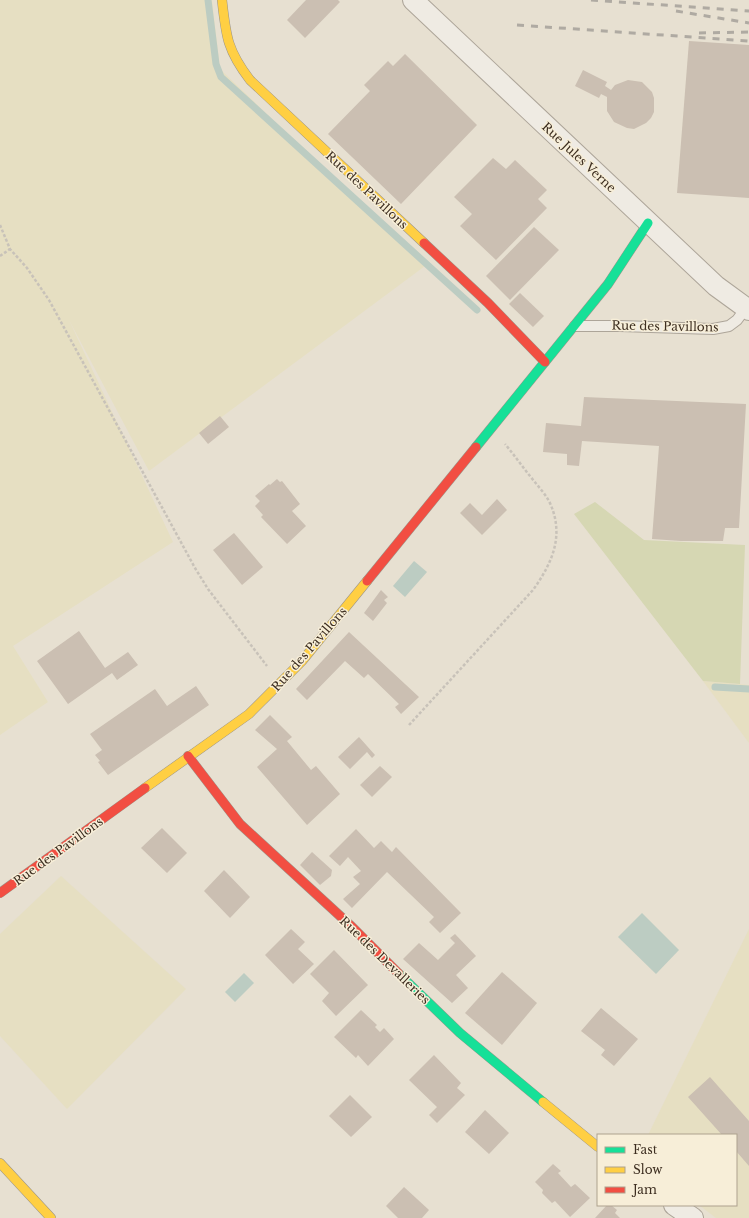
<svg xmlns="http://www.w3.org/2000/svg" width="749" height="1218" font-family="'Libre Baskerville',serif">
<rect width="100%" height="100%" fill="#e7e0d1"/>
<g fill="#e6dfc2">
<polygon points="0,0 212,0 220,69 425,266 149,471 69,320 173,542 13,646 48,702 0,735"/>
<polygon points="703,681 749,685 749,743"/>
<polygon points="61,876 186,989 67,1109 0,1036 0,934"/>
<polygon points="749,929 749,1218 716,1218 699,1205 736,1205 736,1135 648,1135"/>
</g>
<polygon fill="#d6d7b3" points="595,502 644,540 745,545 740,684 703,681 574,514"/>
<g fill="#bcccc2">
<polygon points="414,561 427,572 405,597 393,586"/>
<polygon points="642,913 679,950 656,974 618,937"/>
<polygon points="244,973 254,983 235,1002 225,992"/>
</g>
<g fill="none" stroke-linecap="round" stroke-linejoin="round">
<g stroke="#bcccc2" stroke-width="7">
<polyline points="208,0 216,64 221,77 477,310"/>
<polyline points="715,687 749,689"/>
</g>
</g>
<g fill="#cbbfb2">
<polygon points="306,0 338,0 340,2 305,38 287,20"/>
<polygon points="689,41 749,45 749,198 677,193"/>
<polygon points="405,54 477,125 401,204 328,134 370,91 364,85 388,61 393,66"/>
<polygon points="583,70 607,82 605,86 611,90 615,85 628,80 642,82 652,92 654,98 654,112 651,118 646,123 634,129 627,128 614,122 607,111 607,97 601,94 599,98 575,86"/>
<polygon points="493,158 506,169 515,160 547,190 538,199 547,208 496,260 460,226 472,214 454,197"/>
<polygon points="534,227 559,250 510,300 486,276"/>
<polygon points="520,293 544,316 533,327 509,304"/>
<polygon points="584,397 746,404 739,528 725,528 723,541 681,541 652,539 659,446 582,441 579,466 567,465 567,454 543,452 546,423 581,426"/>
<polygon points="220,416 229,427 208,444 199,433"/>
<polygon points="277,479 280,482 282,481 300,504 292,511 306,526 287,544 261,517 263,515 255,506 260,501 255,496 269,484 270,485"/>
<polygon points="497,499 507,510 482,535 460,513 470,503 482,515"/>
<polygon points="234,533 263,567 242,585 213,550"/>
<polygon points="381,590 388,597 384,600 387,603 373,621 364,613"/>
<polygon points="79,631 105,668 128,652 138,665 117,680 112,673 68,704 37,661"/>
<polygon points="349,632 419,697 401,714 395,707 399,704 368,674 364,678 345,661 307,700 296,689"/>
<polygon points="196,686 209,705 108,775 98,762 100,761 95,755 102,750 90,734 155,689 167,706"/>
<polygon points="270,715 292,737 287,741 311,770 316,766 340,794 307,825 257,767 277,749 255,730"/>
<polygon points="359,737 375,755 372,758 367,752 350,769 338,757"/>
<polygon points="380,766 392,777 372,797 360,785"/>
<polygon points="162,828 187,853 167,873 141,848"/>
<polygon points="356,829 374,848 381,841 392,852 396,847 461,913 440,933 429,922 434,917 387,872 352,908 343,899 360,884 353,877 361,871 348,857 340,866 329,856"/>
<polygon points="312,852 332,870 331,876 320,885 300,865"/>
<polygon points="224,870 250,897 230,918 204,891"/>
<polygon points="291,929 305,942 298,949 314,964 293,984 265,955"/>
<polygon points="455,934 476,956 456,975 468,988 452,1003 403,959 419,943 438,960 455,943 450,938"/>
<polygon points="334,950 368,985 336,1016 322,1001 329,993 310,974"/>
<polygon points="502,972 537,1003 502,1045 465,1013"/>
<polygon points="601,1008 638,1039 614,1066 601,1055 605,1050 581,1031"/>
<polygon points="361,1010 377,1025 375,1027 380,1032 384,1028 394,1039 368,1066 358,1055 356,1058 334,1037"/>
<polygon points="434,1055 461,1083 457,1088 465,1095 437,1123 429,1115 437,1107 409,1080"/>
<polygon points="710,1077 749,1121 749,1166 736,1151 736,1135 722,1135 688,1097"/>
<polygon points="350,1095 372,1117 351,1137 329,1116"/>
<polygon points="485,1110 509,1133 489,1154 465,1132"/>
<polygon points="553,1164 561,1171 558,1173 571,1187 575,1184 590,1198 570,1217 555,1201 552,1203 542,1193 543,1190 535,1182"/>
<polygon points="404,1187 429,1210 422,1218 398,1218 386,1206"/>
<polygon points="607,1205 611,1205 617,1210 615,1213 620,1218 595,1218"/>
</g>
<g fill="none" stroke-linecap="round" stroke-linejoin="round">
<g stroke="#ada599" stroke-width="12">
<polyline id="lane" points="575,326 620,326 713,329 729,326 737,320 746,308"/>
</g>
<g stroke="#ada599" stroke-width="22">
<g id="street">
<polyline points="413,0 716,286 749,310"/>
<polyline points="674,1205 693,1218"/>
</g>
</g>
<g stroke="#9c958a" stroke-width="10">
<g id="fast">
<polyline points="476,447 608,284 648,223"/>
<polyline points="399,974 460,1033 543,1102"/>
</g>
</g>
<g stroke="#9c958a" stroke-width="10">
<g id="slow">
<path d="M 222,0 C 226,36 227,50 250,80 L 424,243"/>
<polyline points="145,788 249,714 302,661 367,581"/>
<polyline points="543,1102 598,1147"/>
<polyline points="0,1163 51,1218"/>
</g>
</g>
<g stroke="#9c958a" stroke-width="10">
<g id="jam">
<polyline points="424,243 488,303 545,362"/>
<polyline points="367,581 476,447"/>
<polyline points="188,756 240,824 351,926 399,974"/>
<polyline points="0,893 145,788"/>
</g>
</g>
<g stroke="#c8c2b9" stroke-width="2.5" stroke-dasharray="3 2" stroke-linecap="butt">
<polyline points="0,225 10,249 27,268 49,300 195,568 208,589 267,666"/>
<polyline points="0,256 10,249"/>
<path d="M 409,725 L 533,590 C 553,562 565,534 549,501 C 545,494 539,487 534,481 C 524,469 515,456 505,444"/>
</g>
<use href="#lane" stroke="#efebe3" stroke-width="10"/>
<use href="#street" stroke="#efebe3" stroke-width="20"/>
<use href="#fast" stroke="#16e098" stroke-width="9"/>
<use href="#slow" stroke="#ffcf43" stroke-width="9"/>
<use href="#jam" stroke="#f24e42" stroke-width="9"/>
<g stroke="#afaaa2" stroke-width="3" stroke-dasharray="7 7" stroke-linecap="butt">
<polyline points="591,0 749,11"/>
<polyline points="676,11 749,23"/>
<polyline points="517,25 749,41"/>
<polyline points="699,33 749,32"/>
</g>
</g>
<g text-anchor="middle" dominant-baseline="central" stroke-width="3" stroke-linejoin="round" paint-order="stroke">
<g font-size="12" fill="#3d2e20" stroke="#f7eed8">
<text transform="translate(579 157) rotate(43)">Rue Jules Verne</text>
<text transform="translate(367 190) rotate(43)">Rue des Pavillons</text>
<text transform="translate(665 326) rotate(1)">Rue des Pavillons</text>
<text transform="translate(309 649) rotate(-49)">Rue des Pavillons</text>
<text transform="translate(58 851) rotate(-36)">Rue des Pavillons</text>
<text transform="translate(385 960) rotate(44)">Rue des Devalleries</text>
</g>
</g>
<rect x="597" y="1134" width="140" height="72" fill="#f7eed8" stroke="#ada18e"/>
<rect x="605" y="1147" width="20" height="6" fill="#16e098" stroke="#ada18e"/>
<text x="633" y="1154" font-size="12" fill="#3d2e20">Fast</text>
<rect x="605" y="1167" width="20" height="6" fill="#ffcf43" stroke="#ada18e"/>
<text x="633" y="1174" font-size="12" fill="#3d2e20">Slow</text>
<rect x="605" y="1187" width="20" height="6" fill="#f24e42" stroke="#ada18e"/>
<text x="633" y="1194" font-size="12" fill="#3d2e20">Jam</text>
</svg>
